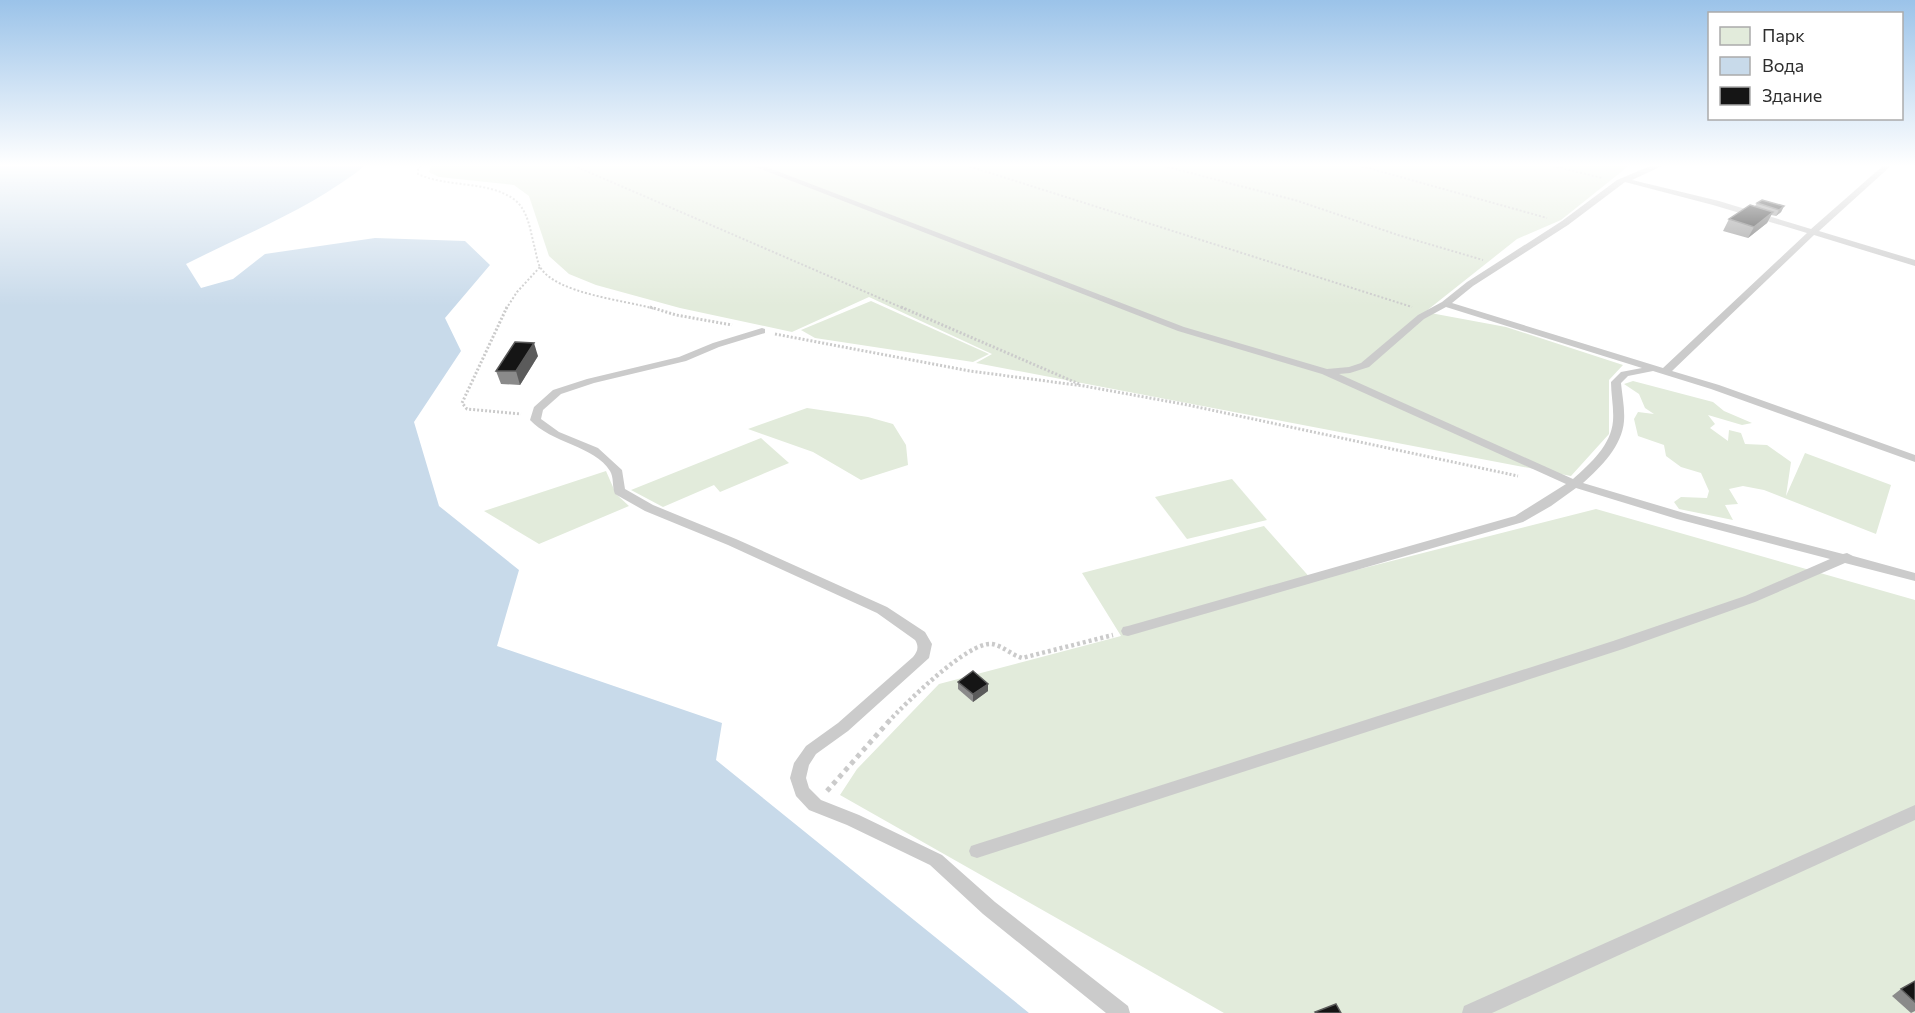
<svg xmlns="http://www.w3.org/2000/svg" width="1915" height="1013" font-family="Commissioner,sans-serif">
<rect width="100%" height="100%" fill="#fff"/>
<g fill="#e2ebdb">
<polygon points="431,164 1631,164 1561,220 1517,239 1425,312 1506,327 1623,365 1609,380 1609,434 1571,476 976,363 992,354 869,297 792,332 680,308 596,285 569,274 549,256 529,196 514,185 439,177 429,172"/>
<polygon points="871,301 989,354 973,362 815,338 801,330"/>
<polygon points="1633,381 1713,402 1724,411 1752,423 1742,425 1708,415 1715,424 1710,428 1728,441 1729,430 1741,433 1745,444 1767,445 1791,462 1786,496 1805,453 1891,485 1876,534 1764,490 1743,486 1729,489 1738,504 1725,505 1733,520 1679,509 1674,502 1681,497 1707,498 1709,491 1701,473 1681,467 1666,456 1664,445 1638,436 1634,419 1638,412 1654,414 1645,408 1639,394 1624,384"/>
<polygon points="807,408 868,417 893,424 906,445 908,465 861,480 813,452 748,429"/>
<polygon points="761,438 789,463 720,492 714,485 663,507 631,490"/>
<polygon points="606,471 616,494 629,506 539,544 484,511"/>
<polygon points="1232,479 1267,520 1187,539 1155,497"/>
<polygon points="1596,509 1915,600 1915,1013 1224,1013 840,795 857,769 939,684 1121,636 1082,573 1264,526 1313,581"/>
</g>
<path fill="#c8daea" d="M 0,164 L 367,164 C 313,208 247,233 186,264 L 201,288 L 233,279 L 265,254 L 375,238 L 465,241 L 490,265 L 445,318 L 461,351 L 414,422 L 439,506 L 519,570 L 497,646 L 722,723 L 716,760 L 1029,1013 L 0,1013 Z"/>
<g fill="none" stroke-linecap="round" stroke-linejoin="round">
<g stroke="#cbcbcb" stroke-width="2" stroke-dasharray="2 2" stroke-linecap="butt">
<path d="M 424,164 L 418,168 L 418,174 C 448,188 488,180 515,200 C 528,211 530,229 534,245 C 536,252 537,261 540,267 C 556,294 625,300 655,309"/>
<polyline points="570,164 905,309"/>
<polyline points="962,164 1412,307"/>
<polyline points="1156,164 1298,201 1398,235 1483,260"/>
<polyline points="1354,164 1547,218"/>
<polyline points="1545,164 1602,178"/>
<polyline points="506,309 517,292 540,267"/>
</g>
<g stroke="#cbcbcb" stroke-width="3" stroke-dasharray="2 2" stroke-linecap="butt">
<polyline points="507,307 462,403 467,409 521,414"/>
<polyline points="650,307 676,315 732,325"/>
<polyline points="901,307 1079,384"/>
<polyline points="775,334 970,371 1084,386 1188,405 1518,476"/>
</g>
<path stroke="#cbcbcb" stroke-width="4.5" stroke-dasharray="3 3" stroke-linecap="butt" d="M 888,722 C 905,704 968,641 992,644 C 1003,646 1012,655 1022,658 L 1113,635"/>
<polyline stroke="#cbcbcb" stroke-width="5" stroke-dasharray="4.5 4.5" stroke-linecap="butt" points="827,791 890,720"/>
<g fill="#cbcbcb" fill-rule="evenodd">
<path d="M 748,164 L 759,164 L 1184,327 L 1327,369 L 1349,367 L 1361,363 L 1418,315 L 1442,302 L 1467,282 L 1562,221 L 1617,180 L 1655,164 L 1666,164 L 1632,180 L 1719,201 L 1811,229 L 1885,164 L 1893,164 L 1819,231 L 1915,260 L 1915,266 L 1814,235 L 1672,371 L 1719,385 L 1915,455 L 1915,462 L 1711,389 L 1653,371 L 1628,376 L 1621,383 C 1622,395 1625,408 1624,421 C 1622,446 1601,467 1583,483 L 1684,513 L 1843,554 L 1847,553 L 1853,556 L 1915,573 L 1915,581 L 1845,563 L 1755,602 L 1623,649 L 977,858 L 971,856 L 969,851 L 971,846 L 977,844 L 1613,641 L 1745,596 L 1830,559 L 1677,519 L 1576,488 L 1551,506 L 1523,522 L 1128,636 L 1123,635 L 1121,631 L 1123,627 L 1128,626 L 1515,516 L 1566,484 L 1322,374 L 1178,331 ZM 1625,182 L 1713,205 L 1807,233 L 1663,368 L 1452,303 L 1473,286 L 1568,225 ZM 1446,307 L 1642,368 L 1621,372 L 1611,382 C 1611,395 1614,408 1613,421 C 1611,445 1591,463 1573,479 L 1339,374 L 1350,373 L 1369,367 L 1424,319 Z"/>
<path d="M 762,328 L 765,329 L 765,333 L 719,347 L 686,361 L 594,383 L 561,394 L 543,410 L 541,419 L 559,432 L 598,448 L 622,470 L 625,489 L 653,505 L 736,539 L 887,607 L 925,632 L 932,644 L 929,658 L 848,731 L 816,754 L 809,765 L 806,778 L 809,788 L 821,800 L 859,815 L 942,855 L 995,902 L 1128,1006 L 1130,1013 L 1106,1013 L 983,914 L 930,865 L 847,825 L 809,810 L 796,796 L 790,778 L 794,763 L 806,746 L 838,723 L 913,657 C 918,651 919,646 915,640 L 877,613 L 728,545 L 645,511 L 615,494 C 612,487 614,477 610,471 C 595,446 551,443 530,420 L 534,407 L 553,390 L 587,379 L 679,357 L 713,343 Z"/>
<polygon points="1915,805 1915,820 1492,1013 1462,1013 1464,1006"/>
</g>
</g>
<g fill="#8a8a8a">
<polygon points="1757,203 1784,206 1781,212 1776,216 1771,215 1767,223 1748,238 1723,231 1729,219 1755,206"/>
<polygon points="538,356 520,385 501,384 496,371"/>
<polygon points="958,682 988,691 973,702 958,689"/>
<polygon points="1915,981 1915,1011 1911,1013 1892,996 1901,989"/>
</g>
<g fill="#5b5b5b">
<polygon points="1784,206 1781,212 1776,216 1779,210"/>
<polygon points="1773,212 1767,223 1748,238 1754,227"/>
<polygon points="534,343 538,356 520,385 516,371"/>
<polygon points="988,684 988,691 973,702 973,694"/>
</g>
<g fill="#151515" stroke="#5b5b5b" stroke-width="1.5">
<polygon points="1762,200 1784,206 1779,210 1757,203"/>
<polygon points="1750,205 1773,212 1754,227 1729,219"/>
<polygon points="515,342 534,343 516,371 496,371"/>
<polygon points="973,671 988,684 973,694 958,682"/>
<polygon points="1915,981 1915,1002 1901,989"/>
<polygon points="1336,1004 1341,1013 1316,1013 1315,1012"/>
</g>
<linearGradient id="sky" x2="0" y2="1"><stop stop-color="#9bc3e9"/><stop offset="0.54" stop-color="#fff"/><stop offset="1" stop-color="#fff" stop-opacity="0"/></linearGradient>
<rect width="1915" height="306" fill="url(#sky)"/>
<rect x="1708" y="12" width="195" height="108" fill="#ffffff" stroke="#ababab" stroke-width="1.5"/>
<rect x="1720" y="27" width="30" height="18" fill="#e2ebdb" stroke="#ababab" stroke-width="1.5"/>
<text x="1762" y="42" font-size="18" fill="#2e2e2e">Парк</text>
<rect x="1720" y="57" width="30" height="18" fill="#c8daea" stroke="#ababab" stroke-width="1.5"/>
<text x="1762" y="72" font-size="18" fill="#2e2e2e">Вода</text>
<rect x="1720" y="87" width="30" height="18" fill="#151515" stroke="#ababab" stroke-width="1.5"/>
<text x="1762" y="102" font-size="18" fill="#2e2e2e">Здание</text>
</svg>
